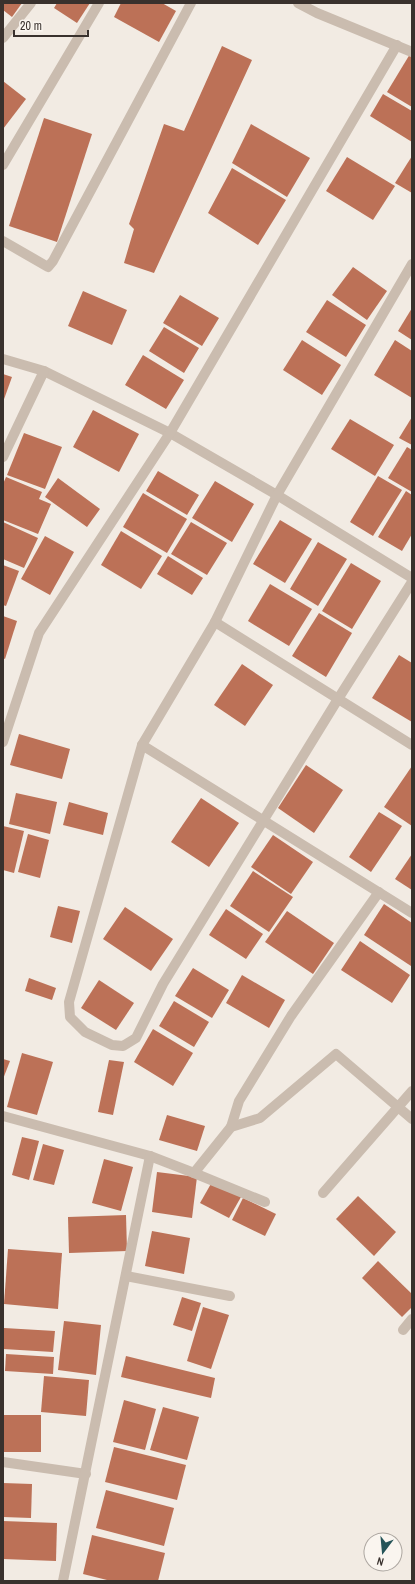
<svg xmlns="http://www.w3.org/2000/svg" width="415" height="1584" font-family="'Archivo Narrow',sans-serif">
<rect width="100%" height="100%" fill="#f2ebe3"/>
<g fill="#bc7157">
<polygon points="3,3 22,3 12,17 3,10"/>
<polygon points="57,3 90,3 77,23 54,8"/>
<polygon points="121,3 162,3 176,11 159,42 114,17"/>
<polygon points="222,46 252,60 154,273 124,263 134,229 129,224 164,124 184,131"/>
<polygon points="410,54 412,55 412,107 387,92"/>
<polygon points="3,81 26,99 3,129"/>
<polygon points="383,94 412,111 412,142 370,116"/>
<polygon points="44,118 92,134 57,242 9,226"/>
<polygon points="251,124 310,158 287,197 232,163"/>
<polygon points="412,156 412,193 395,183"/>
<polygon points="347,157 395,186 373,220 326,191"/>
<polygon points="232,168 286,200 258,245 208,213"/>
<polygon points="353,267 387,291 367,320 332,295"/>
<polygon points="83,291 127,310 112,345 68,326"/>
<polygon points="180,295 219,318 202,346 163,323"/>
<polygon points="327,300 366,325 346,357 306,332"/>
<polygon points="412,308 412,340 398,331"/>
<polygon points="164,327 199,348 184,373 149,351"/>
<polygon points="302,340 341,365 322,395 283,370"/>
<polygon points="395,340 412,351 412,398 374,375"/>
<polygon points="143,355 184,380 166,409 125,385"/>
<polygon points="3,374 12,377 3,402"/>
<polygon points="93,410 139,434 119,472 73,447"/>
<polygon points="412,417 412,445 399,438"/>
<polygon points="350,419 394,445 375,476 331,449"/>
<polygon points="24,433 62,447 45,489 7,475"/>
<polygon points="407,447 412,450 412,492 388,478"/>
<polygon points="158,471 199,495 187,515 146,491"/>
<polygon points="378,476 402,490 373,536 350,522"/>
<polygon points="6,477 42,492 39,499 51,504 38,534 3,520 3,484"/>
<polygon points="58,478 100,509 87,527 45,497"/>
<polygon points="215,481 254,504 232,542 192,518"/>
<polygon points="406,491 412,495 412,534 402,551 378,537"/>
<polygon points="143,493 187,519 167,553 123,527"/>
<polygon points="280,520 312,539 285,583 253,564"/>
<polygon points="3,522 38,538 24,568 3,559"/>
<polygon points="191,522 227,543 207,575 171,554"/>
<polygon points="121,531 162,556 141,589 101,565"/>
<polygon points="45,536 74,552 50,595 21,579"/>
<polygon points="318,542 347,559 318,606 290,589"/>
<polygon points="168,556 203,578 192,595 157,574"/>
<polygon points="351,563 381,581 352,629 322,611"/>
<polygon points="3,565 19,571 6,606 3,605"/>
<polygon points="270,584 312,609 289,646 248,621"/>
<polygon points="319,613 352,633 326,677 292,656"/>
<polygon points="3,616 17,621 5,659 3,658"/>
<polygon points="399,655 412,663 412,722 372,698"/>
<polygon points="242,664 273,685 245,726 214,705"/>
<polygon points="19,734 70,749 62,779 10,765"/>
<polygon points="306,765 343,790 314,833 278,808"/>
<polygon points="412,766 412,826 384,807"/>
<polygon points="16,793 57,802 50,834 9,824"/>
<polygon points="201,798 239,823 209,867 171,842"/>
<polygon points="69,802 108,813 103,835 63,825"/>
<polygon points="379,812 402,826 371,872 349,857"/>
<polygon points="3,826 24,831 14,873 3,870"/>
<polygon points="28,834 49,840 40,878 18,872"/>
<polygon points="273,835 313,862 291,894 251,867"/>
<polygon points="412,854 412,890 395,879"/>
<polygon points="253,871 293,897 269,932 230,906"/>
<polygon points="384,904 412,923 411,966 364,935"/>
<polygon points="58,906 80,911 72,943 50,937"/>
<polygon points="125,907 173,939 151,971 103,939"/>
<polygon points="226,909 263,934 246,959 209,935"/>
<polygon points="287,911 334,943 313,974 265,942"/>
<polygon points="360,941 410,975 392,1003 341,970"/>
<polygon points="193,968 229,990 212,1018 175,996"/>
<polygon points="242,975 285,1000 269,1028 226,1003"/>
<polygon points="29,978 56,988 52,1000 25,991"/>
<polygon points="99,980 134,1003 116,1030 81,1008"/>
<polygon points="174,1001 209,1022 194,1047 159,1026"/>
<polygon points="153,1029 193,1053 173,1086 134,1062"/>
<polygon points="22,1053 53,1062 37,1115 7,1107"/>
<polygon points="3,1059 10,1061 3,1079"/>
<polygon points="109,1060 124,1062 113,1115 98,1112"/>
<polygon points="167,1115 205,1126 197,1151 159,1140"/>
<polygon points="22,1137 39,1141 29,1180 12,1175"/>
<polygon points="43,1144 64,1150 54,1185 33,1180"/>
<polygon points="104,1159 133,1167 121,1211 92,1203"/>
<polygon points="157,1172 197,1177 192,1218 152,1212"/>
<polygon points="212,1182 241,1197 229,1218 200,1203"/>
<polygon points="358,1196 396,1232 374,1256 336,1219"/>
<polygon points="243,1198 276,1214 265,1236 232,1220"/>
<polygon points="126,1215 127,1251 69,1253 68,1217"/>
<polygon points="152,1231 190,1238 184,1274 145,1266"/>
<polygon points="8,1249 62,1253 58,1309 4,1304"/>
<polygon points="378,1261 412,1294 412,1307 402,1317 362,1278"/>
<polygon points="182,1297 201,1303 192,1331 173,1325"/>
<polygon points="203,1307 229,1315 211,1369 187,1361"/>
<polygon points="64,1321 101,1325 96,1375 58,1370"/>
<polygon points="4,1328 55,1331 53,1352 3,1349"/>
<polygon points="6,1354 54,1357 53,1374 5,1371"/>
<polygon points="126,1356 215,1378 211,1398 121,1377"/>
<polygon points="44,1376 89,1380 86,1416 41,1412"/>
<polygon points="124,1400 156,1409 145,1450 113,1442"/>
<polygon points="163,1407 199,1417 187,1460 150,1450"/>
<rect x="3" y="1415" width="38" height="37"/>
<polygon points="114,1447 186,1465 177,1500 105,1482"/>
<polygon points="3,1483 32,1484 31,1518 3,1517"/>
<polygon points="106,1490 174,1508 164,1546 96,1528"/>
<polygon points="3,1521 57,1523 56,1561 3,1559"/>
<polygon points="92,1535 165,1553 158,1581 111,1581 83,1574"/>
</g>
<g fill="none" stroke-linecap="round" stroke-linejoin="round">
<g stroke="#cabcaf" stroke-width="10">
<polyline points="298,3 317,13 412,52"/>
<polyline points="3,38 31,3"/>
<polyline points="3,165 99,3"/>
<polyline points="3,241 48,267 53,261 191,3"/>
<polyline points="3,359 44,371 170,433 277,495 412,578"/>
<polyline points="3,457 44,371"/>
<polyline points="412,582 338,699 163,984 136,1038 123,1046 112,1045 85,1032 70,1017 69,1002 142,745 215,622 412,745"/>
<polyline points="215,622 277,495 412,264"/>
<polyline points="3,742 39,633 170,433 397,45"/>
<polyline points="142,745 412,913"/>
<polyline points="3,1116 150,1156 194,1173 231,1127 260,1118 336,1054 412,1119"/>
<polyline points="231,1127 239,1101 291,1016 379,892"/>
<polyline points="194,1173 265,1202"/>
<polyline points="323,1193 412,1091"/>
<polyline points="126,1276 230,1296"/>
<polyline points="403,1330 412,1319"/>
<polyline points="3,1462 86,1474"/>
<polyline points="63,1581 150,1156"/>
</g>
</g>
<rect width="415" height="1584" fill="none" stroke="#39312d" stroke-width="8"/>
<g transform="translate(383 1552) rotate(196)"><circle r="19" fill="#faf5ef" stroke="#ada7a1"/>
<path d="M0-3L7 15L0 10L-7 15Z" fill="#255458"/>
<text y="-6" font-size="11" font-weight="bold" text-anchor="middle" fill="#39312d">N</text>
</g>
<path d="M14 30v6h74v-6" fill="none" stroke="#39312d" stroke-width="2"/>
<text x="20" y="30" font-size="12" fill="#39312d" stroke="#faf5ef" stroke-width="3" paint-order="stroke">20 m</text>
</svg>
